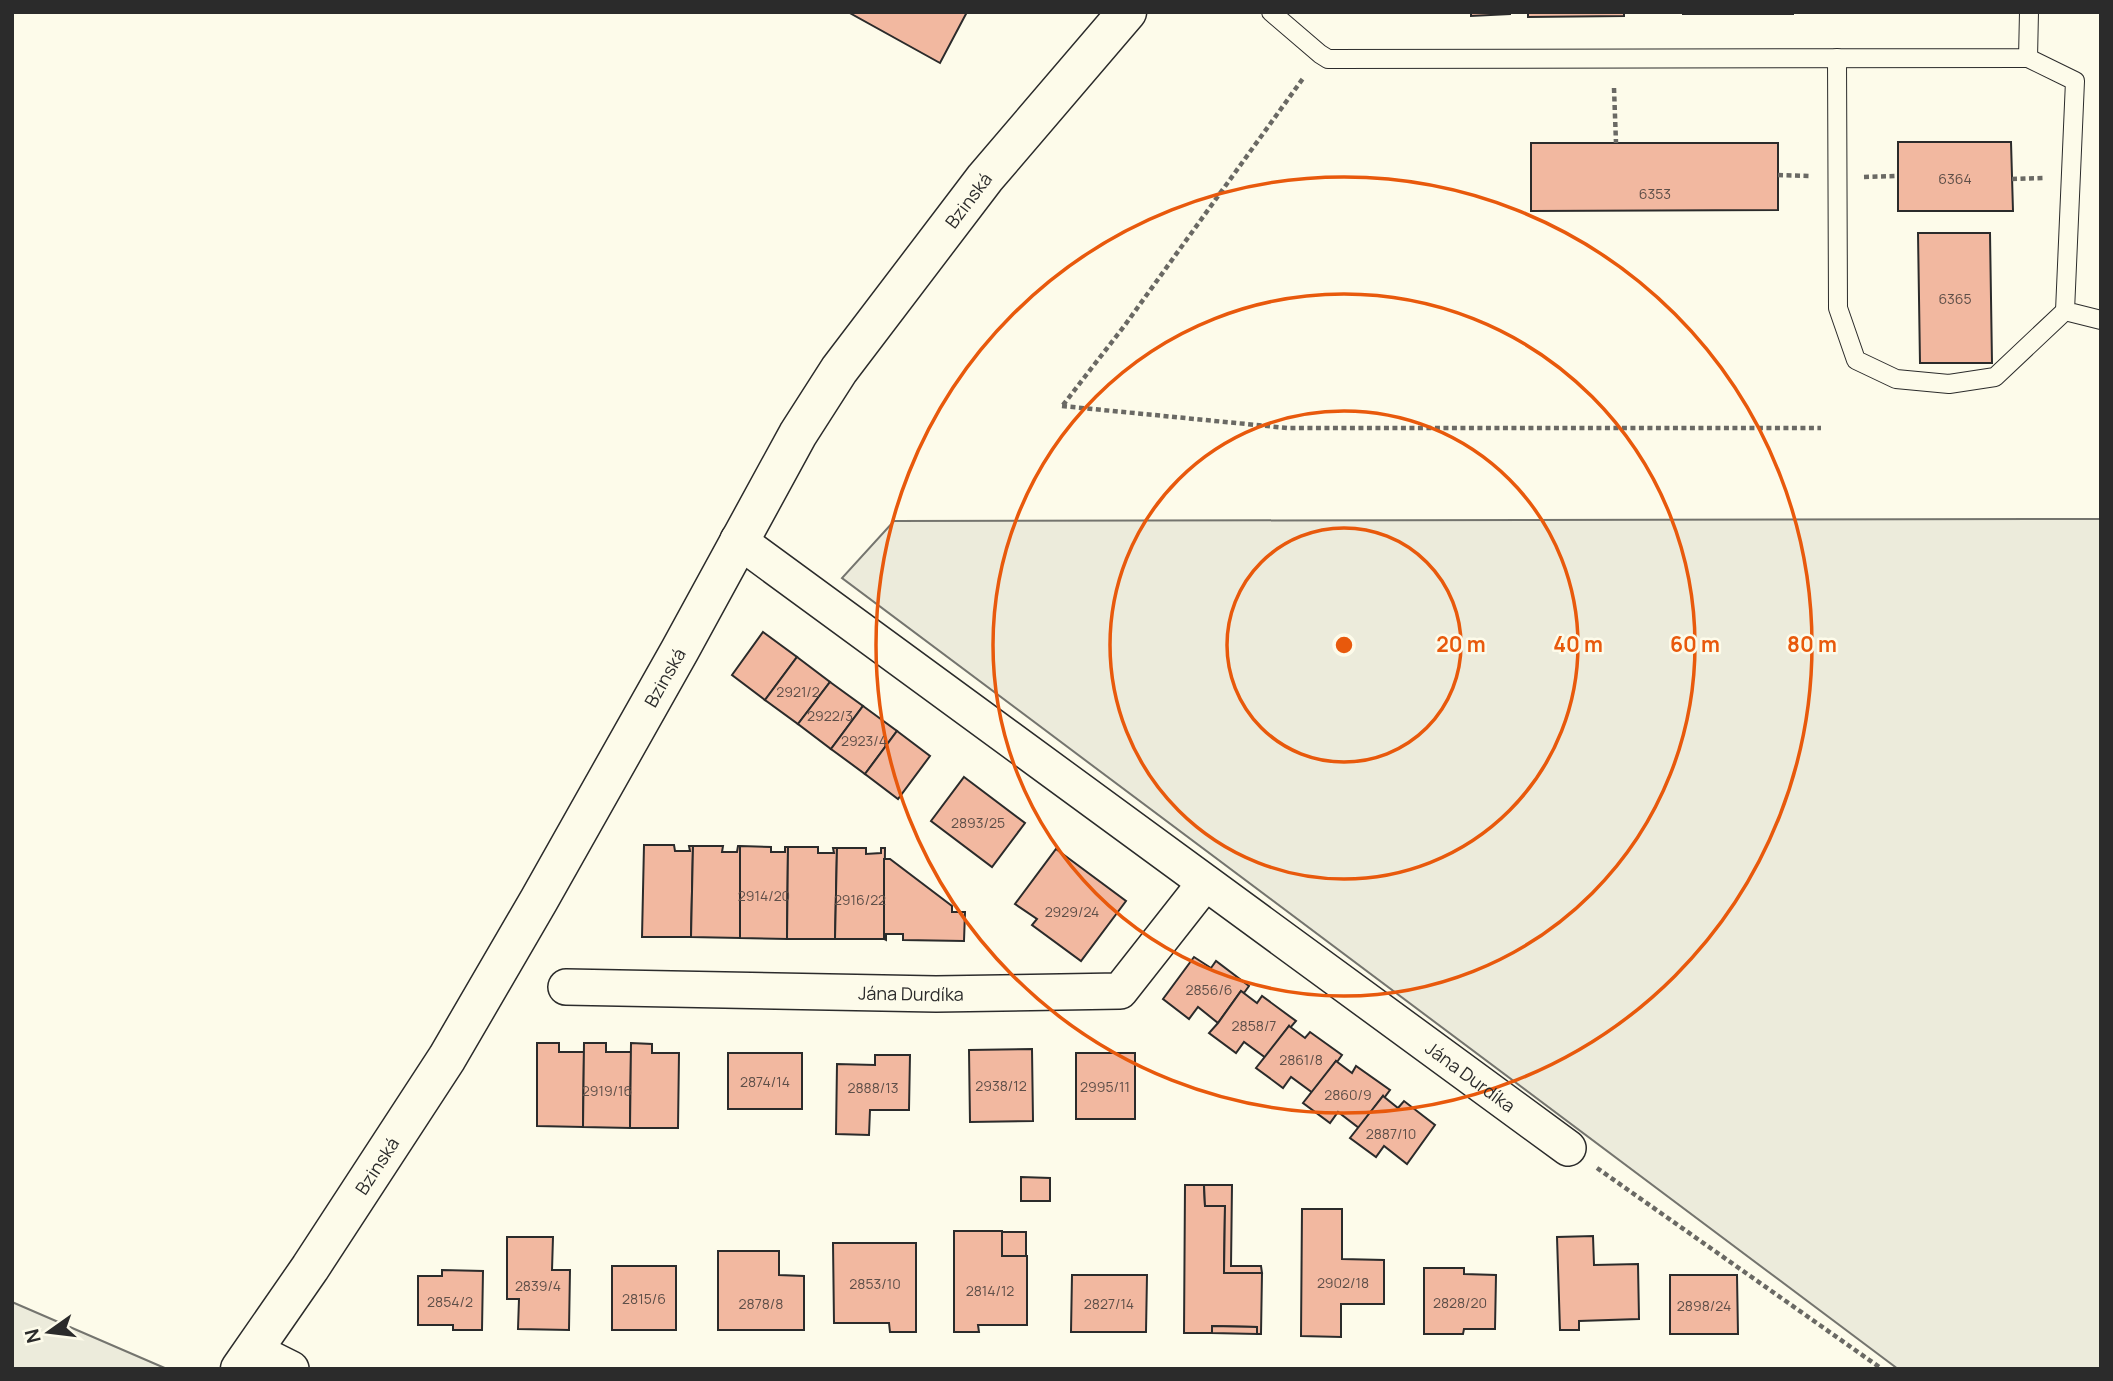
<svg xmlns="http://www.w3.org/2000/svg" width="2113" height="1381" font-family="Manrope,sans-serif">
<rect width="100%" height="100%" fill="#fdfbea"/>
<g fill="#ecebdb" stroke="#74746e" stroke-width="2">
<polygon points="2101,519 2101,1369 1898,1369 842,578 894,521"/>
<polygon points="12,1302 167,1369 12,1369"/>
</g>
<g fill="#f2b8a0" stroke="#2b2b2b" stroke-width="2">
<polygon points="848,12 967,12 940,63"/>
<polygon points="1471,12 1510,12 1510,14 1471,16"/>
<polygon points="1528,12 1624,12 1624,16 1528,17"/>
<rect x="1683" y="12" width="110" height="2"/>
<polygon points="1898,142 2011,142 2013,211 1898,211"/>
<polygon points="1531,143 1778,143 1778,210 1531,211"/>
<polygon points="1918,233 1990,233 1992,363 1920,363"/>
<polygon points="763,632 797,657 765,700 732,675"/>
<polygon points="797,657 830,682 798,724 765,700"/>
<polygon points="830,682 863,706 831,749 798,724"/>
<polygon points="863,706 897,731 865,774 831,749"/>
<polygon points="897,731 930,756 898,799 865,774"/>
<polygon points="964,777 1025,823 992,867 931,821"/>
<polygon points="644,845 674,845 675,851 690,851 689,846 693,846 691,937 642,937"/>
<polygon points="693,846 723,846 722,852 737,852 738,846 740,846 740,938 691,937"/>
<polygon points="740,846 771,847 771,852 785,852 785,847 788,847 787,939 740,938"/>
<polygon points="788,847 818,847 818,853 834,853 833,848 837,848 835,939 787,939"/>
<polygon points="837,848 866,848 866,854 881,853 881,848 885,848 884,939 835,939"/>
<polygon points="1056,849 1126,901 1081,961 1032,925 1037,919 1015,904"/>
<polygon points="884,859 890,859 952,906 952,912 965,912 964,941 903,940 903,934 886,934 886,940 884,939"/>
<polygon points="1194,957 1211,968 1216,961 1249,986 1244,993 1241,991 1218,1023 1198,1007 1189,1019 1163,999"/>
<polygon points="1241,991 1257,1003 1262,996 1296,1021 1290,1028 1289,1026 1266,1058 1244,1042 1236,1053 1209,1033 1218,1023"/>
<polygon points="1289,1026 1305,1038 1310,1032 1342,1055 1337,1062 1336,1061 1313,1093 1291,1077 1283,1088 1256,1068"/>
<polygon points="537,1043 559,1043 559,1052 584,1052 583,1127 537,1126"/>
<polygon points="584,1043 606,1043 606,1052 631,1052 630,1128 583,1127"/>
<polygon points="631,1043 652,1044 652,1053 679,1053 678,1128 630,1128"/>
<polygon points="1032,1049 1033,1121 970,1122 969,1050"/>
<rect x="728" y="1053" width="74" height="56"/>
<rect x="1076" y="1053" width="59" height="66"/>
<polygon points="875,1055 910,1055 909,1110 870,1110 869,1135 836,1134 837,1064 875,1065"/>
<polygon points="1336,1061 1352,1073 1356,1066 1390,1090 1384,1098 1383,1096 1359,1128 1338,1112 1330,1123 1303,1103"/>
<polygon points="1383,1096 1398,1108 1404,1101 1435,1125 1407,1164 1384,1146 1376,1157 1350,1138"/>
<polygon points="1021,1177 1050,1178 1050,1201 1021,1201"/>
<polygon points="1185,1185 1204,1185 1205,1206 1225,1206 1224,1273 1262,1273 1261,1334 1257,1334 1257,1327 1212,1326 1212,1333 1184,1333"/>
<polygon points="1204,1185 1232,1185 1231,1266 1261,1266 1262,1273 1224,1273 1225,1206 1205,1206"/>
<polygon points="1302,1209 1342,1209 1342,1259 1384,1260 1384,1304 1341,1304 1341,1337 1301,1336"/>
<polygon points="954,1231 1002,1231 1002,1256 1027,1256 1027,1325 978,1325 979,1332 954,1332"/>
<rect x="1002" y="1232" width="24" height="24"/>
<polygon points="1593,1236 1594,1265 1638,1264 1639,1319 1579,1321 1579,1330 1560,1330 1557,1237"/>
<polygon points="507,1237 553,1237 552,1270 570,1270 569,1330 518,1329 519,1299 507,1299"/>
<polygon points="833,1243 916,1243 916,1332 890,1332 889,1323 834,1323"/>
<polygon points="718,1251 779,1251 779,1275 804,1276 804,1330 718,1330"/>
<rect x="612" y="1266" width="64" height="64"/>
<polygon points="1424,1268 1464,1268 1464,1274 1496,1275 1495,1329 1464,1329 1463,1334 1424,1334"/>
<polygon points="442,1270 483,1271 482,1330 453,1330 453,1325 418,1325 418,1276 442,1276"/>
<polygon points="1072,1275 1147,1275 1146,1332 1071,1332"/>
<polygon points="1670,1275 1737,1275 1738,1334 1670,1334"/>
<polygon points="1212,1326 1257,1327 1257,1334 1212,1333"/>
</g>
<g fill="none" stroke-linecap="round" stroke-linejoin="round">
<g stroke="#2b2b2b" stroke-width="20">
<g id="lane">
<polyline points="1271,12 1320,54 1328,59 2028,58 2029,12"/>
<polyline points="1837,58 1838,308 1856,360 1896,379 1949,384 1995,377 2065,311"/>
<polyline points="2028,58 2075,81 2065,311 2101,320"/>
</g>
</g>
<g stroke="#2b2b2b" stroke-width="38">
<g id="street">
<path id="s1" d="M 738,540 L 1568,1148"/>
<path id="s2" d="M 566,987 L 936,994 L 1120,991 L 1205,883"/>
<polyline points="253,1350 291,1369"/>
</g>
</g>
<g stroke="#2b2b2b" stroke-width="41">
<g id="secondary">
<path id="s3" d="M 240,1369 L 310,1268 L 447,1058 L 539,900 L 680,650 L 798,434 L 839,370 L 985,178 L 1127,12"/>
</g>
</g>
<g stroke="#6a6964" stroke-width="4.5" stroke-dasharray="5 3.5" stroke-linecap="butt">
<polyline points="1614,88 1616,143"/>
<polyline points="1778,175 1810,176"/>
<polyline points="1864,177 1898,176"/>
<polyline points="2012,179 2043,178"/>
<polyline points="1063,405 1125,325 1304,77"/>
<polyline points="1062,406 1287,428 1821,428"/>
<polyline points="1597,1168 1882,1369"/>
</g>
<use href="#lane" stroke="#fdfbea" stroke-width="18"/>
<use href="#street" stroke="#fdfbea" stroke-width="35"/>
<use href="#secondary" stroke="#fdfbea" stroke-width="38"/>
</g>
<g fill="none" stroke="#e8590c" stroke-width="3.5">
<circle cx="1344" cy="645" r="117"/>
<circle cx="1344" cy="645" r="234"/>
<circle cx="1344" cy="645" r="351"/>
<circle cx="1344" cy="645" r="468"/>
</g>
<g text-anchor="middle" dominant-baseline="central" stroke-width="5" stroke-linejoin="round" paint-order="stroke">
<g font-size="14" fill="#5d4e48">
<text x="1955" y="178">6364</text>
<text x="1655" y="193">6353</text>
<text x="1955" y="298">6365</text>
<text x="798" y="691">2921/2</text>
<text x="830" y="715">2922/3</text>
<text x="864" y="740">2923/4</text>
<text x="978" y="822">2893/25</text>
<text x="764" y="895">2914/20</text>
<text x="860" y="899">2916/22</text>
<text x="1072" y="911">2929/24</text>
<text x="1209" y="989">2856/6</text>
<text x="1254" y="1025">2858/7</text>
<text x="1301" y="1059">2861/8</text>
<text x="765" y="1081">2874/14</text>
<text x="1001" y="1085">2938/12</text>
<text x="1105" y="1086">2995/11</text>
<text x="873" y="1087">2888/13</text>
<text x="607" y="1090">2919/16</text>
<text x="1348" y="1094">2860/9</text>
<text x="1391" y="1133">2887/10</text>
<text x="1343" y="1282">2902/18</text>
<text x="875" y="1283">2853/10</text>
<text x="538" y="1285">2839/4</text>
<text x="990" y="1290">2814/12</text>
<text x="644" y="1298">2815/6</text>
<text x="450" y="1301">2854/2</text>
<text x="1460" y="1302">2828/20</text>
<text x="761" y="1303">2878/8</text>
<text x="1109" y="1303">2827/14</text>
<text x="1704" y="1305">2898/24</text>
</g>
<g font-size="18" fill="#2b2b2b" stroke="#fdfbea">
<text stroke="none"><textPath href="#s3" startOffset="1379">Bzinská</textPath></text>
<text stroke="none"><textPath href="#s3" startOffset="812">Bzinská</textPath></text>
<text stroke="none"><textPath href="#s2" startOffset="345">Jána Durdíka</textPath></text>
<text stroke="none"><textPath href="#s1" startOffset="908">Jána Durdíka</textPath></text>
<text stroke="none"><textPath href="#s3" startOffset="245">Bzinská</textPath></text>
</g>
</g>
<circle cx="1344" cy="645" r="10" fill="#e8590c" stroke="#fdfbea" stroke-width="3.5"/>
<g font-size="21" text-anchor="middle" font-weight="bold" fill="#e8590c" stroke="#fdfbea" stroke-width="5" stroke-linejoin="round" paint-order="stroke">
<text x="1461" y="652">20 m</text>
<text x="1578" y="652">40 m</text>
<text x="1695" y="652">60 m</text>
<text x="1812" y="652">80 m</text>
</g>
<rect width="2113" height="1381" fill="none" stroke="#2b2b2b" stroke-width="28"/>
<g transform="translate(49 1332) rotate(256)" stroke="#fdfbea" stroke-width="5" paint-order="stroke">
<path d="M0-5L12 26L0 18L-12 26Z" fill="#2b2b2b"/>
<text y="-10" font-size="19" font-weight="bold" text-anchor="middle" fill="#2b2b2b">N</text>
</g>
</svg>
